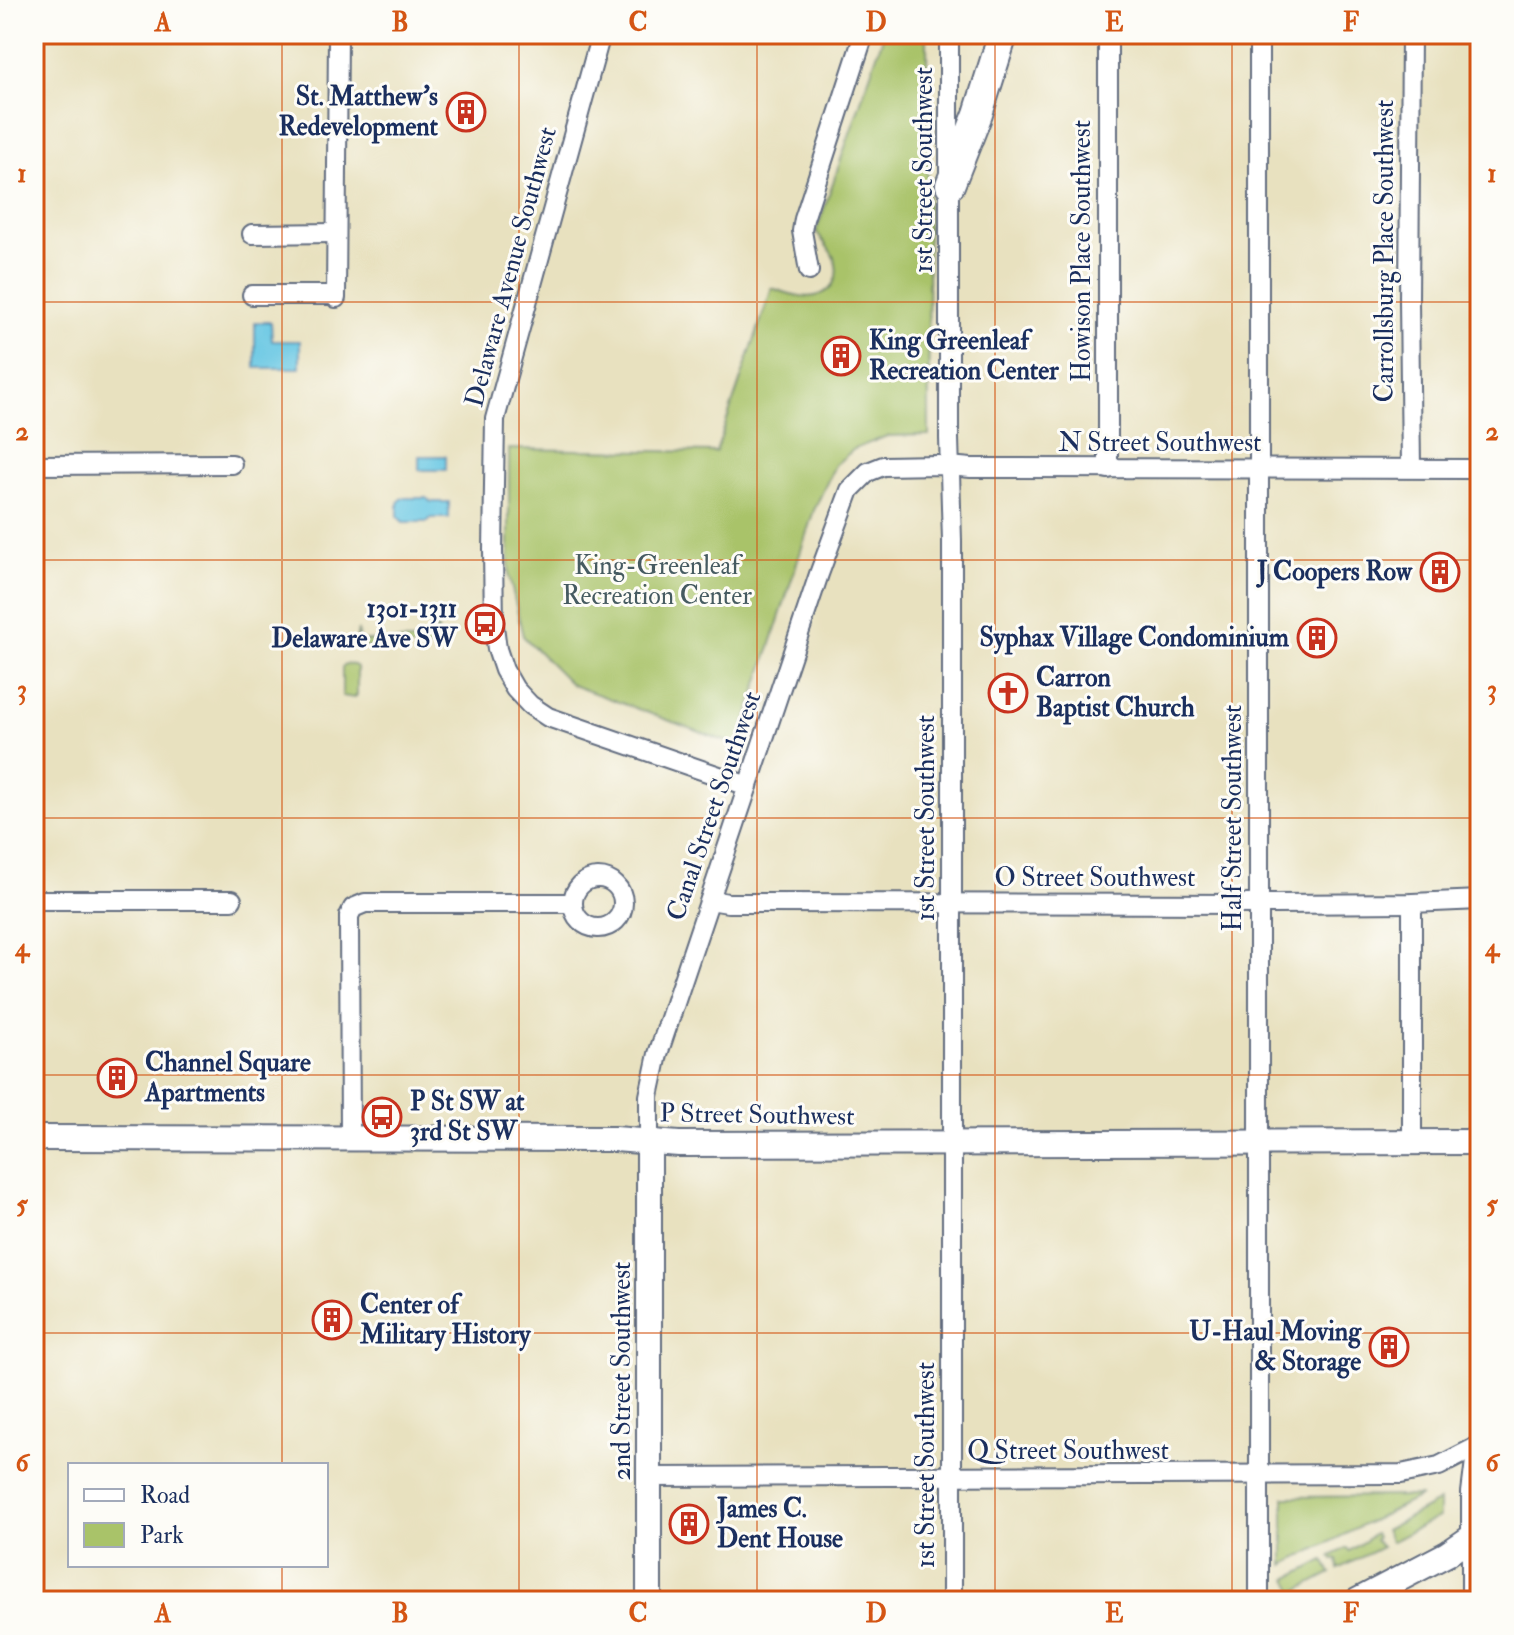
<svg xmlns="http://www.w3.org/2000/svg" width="1514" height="1635" font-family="'IM FELL Double Pica',serif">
<rect width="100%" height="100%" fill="#fdfcf7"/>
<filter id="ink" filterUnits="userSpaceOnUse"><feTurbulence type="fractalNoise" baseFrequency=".0125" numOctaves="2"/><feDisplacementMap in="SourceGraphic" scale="16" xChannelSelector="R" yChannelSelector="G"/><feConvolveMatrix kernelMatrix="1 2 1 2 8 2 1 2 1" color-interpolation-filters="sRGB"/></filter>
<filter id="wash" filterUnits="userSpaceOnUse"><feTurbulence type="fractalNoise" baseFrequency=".006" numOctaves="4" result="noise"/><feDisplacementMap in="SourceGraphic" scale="32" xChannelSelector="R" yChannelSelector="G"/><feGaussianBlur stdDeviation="1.8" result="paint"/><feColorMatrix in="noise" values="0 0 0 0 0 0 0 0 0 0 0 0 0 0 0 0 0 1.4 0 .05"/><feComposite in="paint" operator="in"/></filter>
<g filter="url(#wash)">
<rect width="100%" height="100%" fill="#e8e1bf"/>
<g fill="#a9c369" stroke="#627964" stroke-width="2">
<path d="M 884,34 L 927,34 L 929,435 L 887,436 L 854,449 L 835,465 L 814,510 L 738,746 L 572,685 L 523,636 L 509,576 L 509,449 L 716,452 L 772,288 C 791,295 821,306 834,282 C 838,275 837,265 834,258 C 830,249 822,240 816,232 Z"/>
<polygon points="436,628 438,630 438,647 362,647 356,642 358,630 359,641 435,641"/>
<polygon points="345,664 354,665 357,667 357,695 354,698 342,696 342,668"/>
<polygon points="1421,1496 1284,1565 1284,1497"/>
<polygon points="1439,1501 1439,1517 1391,1542 1385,1530"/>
<polygon points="1375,1534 1377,1537 1375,1540 1382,1547 1338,1569 1337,1559 1333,1560 1331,1556 1347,1548 1349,1551"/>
<polygon points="1324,1560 1331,1573 1295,1592 1288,1579"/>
</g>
<g fill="#65c6e3" stroke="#407aa0" stroke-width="2">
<polygon points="255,322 271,322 272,341 300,341 300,368 255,368"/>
<rect x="419" y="456" width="27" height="14"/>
<polygon points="402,498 426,498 431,502 449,502 449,518 431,518 427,522 403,522 398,517 398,503"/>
</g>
</g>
<g filter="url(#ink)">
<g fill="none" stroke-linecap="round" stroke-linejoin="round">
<g stroke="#636d80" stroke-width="22">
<g id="street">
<polyline points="601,34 495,419 493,550 494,626 497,649 504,670 515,689 530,705 548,717 748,786"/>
<polyline points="949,34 949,438 952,541 952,1601"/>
<polyline points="1411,34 1409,301 1411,468"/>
<polyline points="252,234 336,233"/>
<polyline points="809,271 802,231 804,219 864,34"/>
<polyline points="252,295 336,295"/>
<polyline points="336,298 338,34"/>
<polyline points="34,465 232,464"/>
<polyline points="1108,469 1108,34"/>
<circle cx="598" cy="903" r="25"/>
<polyline points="34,900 232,900"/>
<polyline points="710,900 728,903 1275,904 1412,903 1480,900"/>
<polyline points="1412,903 1412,1142"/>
<polyline points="350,1139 349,916 353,908 365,903 573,903"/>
<polyline points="649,1142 649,1096 658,1054 819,574 850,490 868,472 883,466 938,465 971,468 1480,469"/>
<polyline points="650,1477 1401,1474 1439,1466 1480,1445"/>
<polyline points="1259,1601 1259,34"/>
</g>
</g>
<g stroke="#636d80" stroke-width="28">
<g id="secondary">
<polyline points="34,1138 615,1139 679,1144 1480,1142"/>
<polyline points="649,1142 649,1601"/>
<polyline points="1357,1601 1447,1554 1476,1534"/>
</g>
</g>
<g stroke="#636d80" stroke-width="32">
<g id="primary">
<polyline points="950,185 978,114 1003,34"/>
<polyline points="1476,1601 1476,1493 1480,1461"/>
</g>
</g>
<use href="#street" stroke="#fff" stroke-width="18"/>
<use href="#secondary" stroke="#fff" stroke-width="24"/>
<use href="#primary" stroke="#fff" stroke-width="28"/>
</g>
</g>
<path fill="none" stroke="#d45514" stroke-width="2" stroke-opacity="0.55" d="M 282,34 L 282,1465M 519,34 L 519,1601M 757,34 L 757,1601M 995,34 L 995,1601M 1232,34 L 1232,1601M 34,302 L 1480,302M 34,560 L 1480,560M 34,818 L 1480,818M 34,1075 L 1480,1075M 34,1333 L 1480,1333M 282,1565 L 282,1601"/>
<defs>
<g id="building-ring" transform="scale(2)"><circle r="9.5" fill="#fdfcf7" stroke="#c8321e" stroke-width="1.5"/><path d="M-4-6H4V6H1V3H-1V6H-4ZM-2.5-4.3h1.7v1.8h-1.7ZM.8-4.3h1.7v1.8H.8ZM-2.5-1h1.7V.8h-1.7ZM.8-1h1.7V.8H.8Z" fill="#c8321e"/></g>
<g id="bus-ring" transform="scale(2)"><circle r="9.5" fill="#fdfcf7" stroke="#c8321e" stroke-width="1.5"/><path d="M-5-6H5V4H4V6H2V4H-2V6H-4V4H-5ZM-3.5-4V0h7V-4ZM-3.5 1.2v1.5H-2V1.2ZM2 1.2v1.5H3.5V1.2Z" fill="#c8321e"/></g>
<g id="church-ring" transform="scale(2)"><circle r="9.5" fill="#fdfcf7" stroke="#c8321e" stroke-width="1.5"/><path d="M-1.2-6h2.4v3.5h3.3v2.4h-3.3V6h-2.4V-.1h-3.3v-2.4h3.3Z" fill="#c8321e"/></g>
</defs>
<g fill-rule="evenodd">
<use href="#building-ring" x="466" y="112"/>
<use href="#building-ring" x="841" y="356"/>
<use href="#building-ring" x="1440" y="572"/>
<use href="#bus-ring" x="485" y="624"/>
<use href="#building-ring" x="1317" y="638"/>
<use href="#church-ring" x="1008" y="693"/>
<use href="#building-ring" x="117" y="1078"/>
<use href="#bus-ring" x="382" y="1117"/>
<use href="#building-ring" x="332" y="1320"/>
<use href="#building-ring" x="1389" y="1347"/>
<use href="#building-ring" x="689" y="1524"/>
</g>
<g text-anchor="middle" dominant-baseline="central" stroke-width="6" stroke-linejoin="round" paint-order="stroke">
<g font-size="26" font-weight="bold" fill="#1b2f5e" stroke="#fdfcf7" text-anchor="start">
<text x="438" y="97" text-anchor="end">St. Matthew's<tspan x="438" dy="30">Redevelopment</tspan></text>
<text x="869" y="341">King Greenleaf<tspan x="869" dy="30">Recreation Center</tspan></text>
<text x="1412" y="572" text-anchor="end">J Coopers Row</text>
<text x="457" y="609" text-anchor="end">1301-1311<tspan x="457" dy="30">Delaware Ave SW</tspan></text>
<text x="1289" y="638" text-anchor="end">Syphax Village Condominium</text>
<text x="1036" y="678">Carron<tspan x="1036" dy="30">Baptist Church</tspan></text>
<text x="145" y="1063">Channel Square<tspan x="145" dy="30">Apartments</tspan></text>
<text x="410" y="1102">P St SW at<tspan x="410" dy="30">3rd St SW</tspan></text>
<text x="360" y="1305">Center of<tspan x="360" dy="30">Military History</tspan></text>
<text x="1361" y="1332" text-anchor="end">U-Haul Moving<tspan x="1361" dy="30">&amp; Storage</tspan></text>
<text x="717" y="1509">James C.<tspan x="717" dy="30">Dent House</tspan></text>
</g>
<g font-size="26" fill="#1b2f5e" stroke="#fdfcf7">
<text transform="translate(924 170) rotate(-90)">1st Street Southwest</text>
<text transform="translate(1082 251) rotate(-90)">Howison Place Southwest</text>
<text transform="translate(1385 251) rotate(-90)">Carrollsburg Place Southwest</text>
<text transform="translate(511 267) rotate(-75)">Delaware Avenue Southwest</text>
<text x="1160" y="443">N Street Southwest</text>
<text transform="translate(714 806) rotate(-71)">Canal Street Southwest</text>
<text transform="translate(926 818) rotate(-90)">1st Street Southwest</text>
<text transform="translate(1233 818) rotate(-90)">Half Street Southwest</text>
<text x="1095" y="878">O Street Southwest</text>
<text transform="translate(757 1115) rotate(1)">P Street Southwest</text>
<text transform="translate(622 1371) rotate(-90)">2nd Street Southwest</text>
<text x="1068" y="1451">Q Street Southwest</text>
<text transform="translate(926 1465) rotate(-90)">1st Street Southwest</text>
</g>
<g font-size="26" fill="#465b61" stroke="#fdfcf7">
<text x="657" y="566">King-Greenleaf<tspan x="657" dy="30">Recreation Center</tspan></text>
</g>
</g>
<rect width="1514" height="1635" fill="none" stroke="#fdfcf7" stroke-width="88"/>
<rect x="68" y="1463" width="260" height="104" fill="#fdfcf7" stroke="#a3aaba" stroke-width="2"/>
<rect x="84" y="1489" width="40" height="12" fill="#ffffff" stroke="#a3aaba" stroke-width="2"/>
<text x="140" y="1503" font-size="24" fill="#1b2f5e">Road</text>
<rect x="84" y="1523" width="40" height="24" fill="#a9c369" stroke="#a3aaba" stroke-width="2"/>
<text x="140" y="1543" font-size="24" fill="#1b2f5e">Park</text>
<rect x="44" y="44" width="1426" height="1547" fill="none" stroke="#d45514" stroke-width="3"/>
<g font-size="26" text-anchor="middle" font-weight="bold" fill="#d45514">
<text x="163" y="31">A</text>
<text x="400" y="31">B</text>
<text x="638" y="31">C</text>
<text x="876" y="31">D</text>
<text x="1114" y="31">E</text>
<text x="1351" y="31">F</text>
<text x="22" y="182">1</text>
<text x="1492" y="182">1</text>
<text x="22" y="440">2</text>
<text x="1492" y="440">2</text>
<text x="22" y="698">3</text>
<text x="1492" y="698">3</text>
<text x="22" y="956">4</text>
<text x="1492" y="956">4</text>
<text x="22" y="1213">5</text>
<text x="1492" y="1213">5</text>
<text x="22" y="1471">6</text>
<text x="1492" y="1471">6</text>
<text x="163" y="1622">A</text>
<text x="400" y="1622">B</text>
<text x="638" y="1622">C</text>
<text x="876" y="1622">D</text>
<text x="1114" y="1622">E</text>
<text x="1351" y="1622">F</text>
</g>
</svg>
